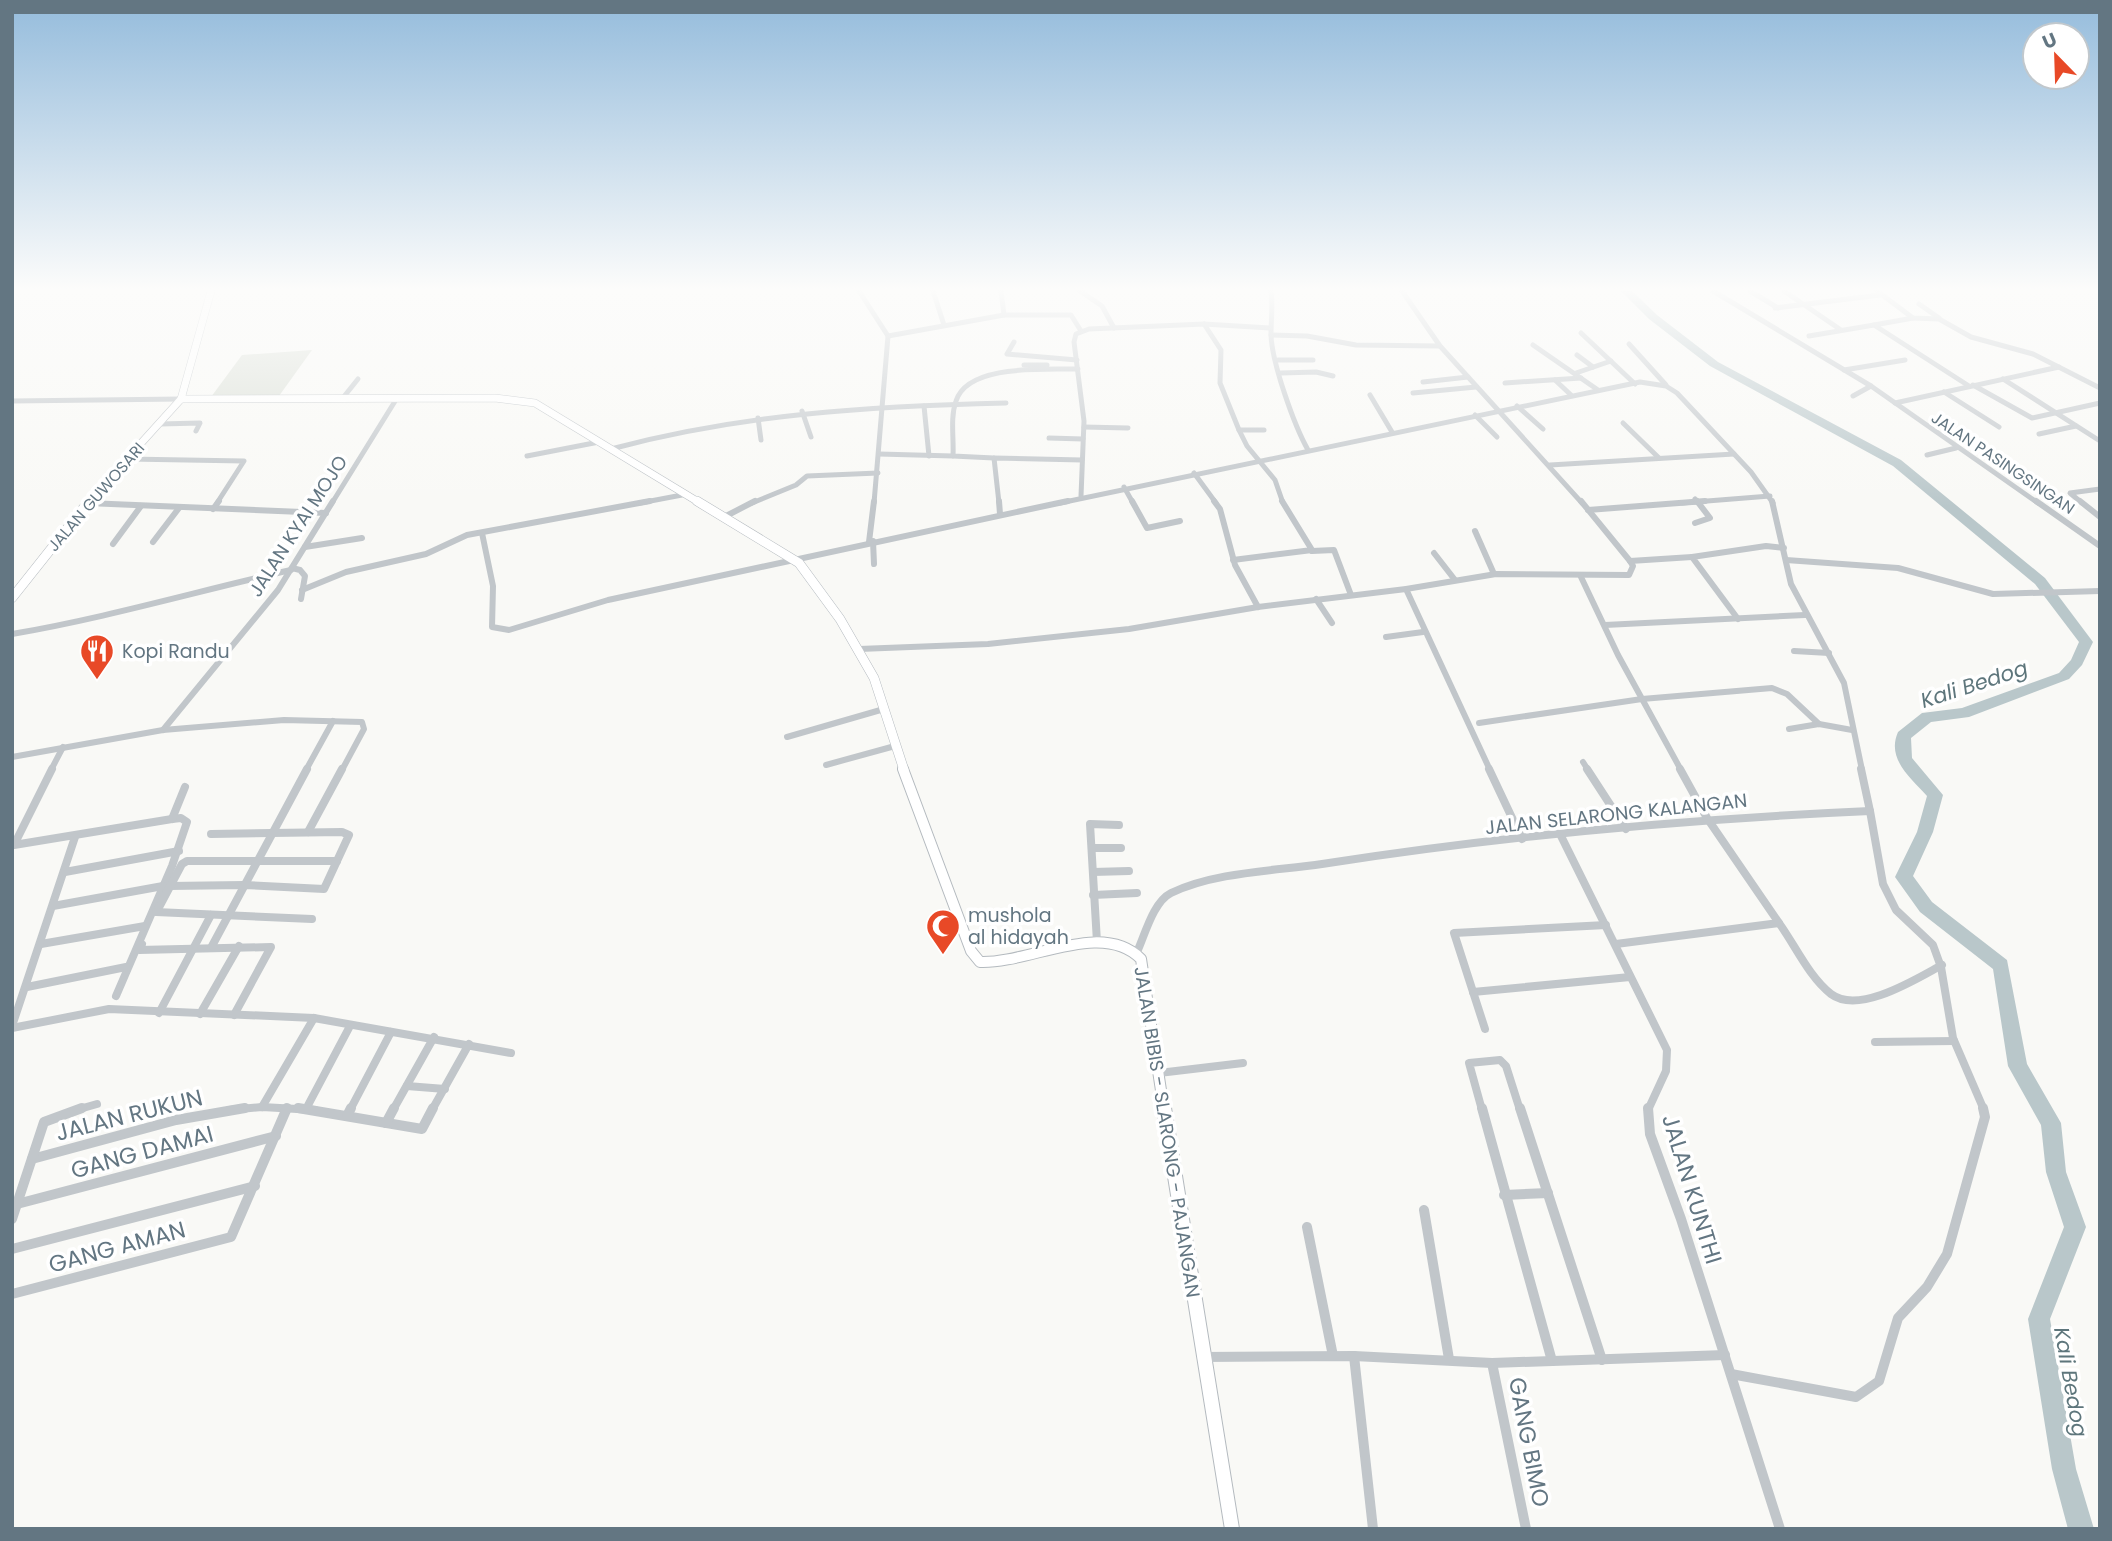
<svg xmlns="http://www.w3.org/2000/svg" width="2112" height="1541" font-family="Poppins,sans-serif">
<rect width="100%" height="100%" fill="#f9f9f6"/>
<polygon fill="#d9ded5" points="312,350 279,396 211,397 242,355"/>
<g fill="none" stroke-linecap="round" stroke-linejoin="round">
<path fill="#b9c7ca" fill-rule="evenodd" d="M 1621,291 L 1632,291 L 1657,315 L 1718,362 L 1901,460 L 2045,578 L 2093,642 L 2082,665 L 2069,679 L 1969,717 L 1931,722 L 1911,738 L 1912,758 L 1943,795 L 1933,832 L 1913,876 L 1932,902 L 2007,960 L 2027,1064 L 2061,1123 L 2066,1172 L 2086,1227 L 2050,1319 L 2076,1469 L 2094,1529 L 2068,1529 L 2052,1469 L 2028,1319 L 2064,1227 L 2046,1172 L 2041,1125 L 2008,1066 L 1993,969 L 1920,912 L 1895,877 L 1917,832 L 1927,796 C 1911,778 1886,759 1898,732 L 1922,713 L 1962,708 L 2059,673 L 2071,660 L 2079,642 L 2035,584 L 1893,466 L 1710,366 L 1649,319 Z"/>
<g stroke="#b4babf" stroke-width="8">
<g id="secondary-far3">
<polyline points="181,399 495,398 535,403 700,503"/>
<polyline points="87,503 181,399 211,291"/>
</g>
</g>
<g stroke="#b4babf" stroke-width="10">
<g id="secondary-far2">
<polyline points="697,501 799,563 840,619 874,678 904,770"/>
<polyline points="12,598 89,501"/>
</g>
</g>
<g stroke="#b4babf" stroke-width="12">
<path id="secondary-far1" d="M 903,769 L 971,951 L 980,962 C 1029,964 1102,919 1141,959 L 1164,1110"/>
</g>
<g stroke="#b4babf" stroke-width="16">
<polyline id="secondary" points="1164,1108 1232,1529"/>
</g>
<g stroke="#c1c6ca" stroke-width="5">
<polyline points="859,291 888,336 874,503"/>
<polyline points="933,291 944,325"/>
<polyline points="1001,291 1004,315 1071,315 1081,331"/>
<polyline points="1080,291 1102,306 1114,328"/>
<path d="M 1271,291 C 1273,306 1271,320 1271,335 C 1272,363 1294,425 1308,450"/>
<polyline points="1402,291 1440,346 1582,503"/>
<polyline points="1713,291 1871,386 2038,503"/>
<polyline points="1750,291 1778,308"/>
<polyline points="1784,291 1841,330"/>
<polyline points="1877,291 1913,318 1939,319 1971,337 2033,354 2100,388"/>
<polyline points="1919,304 1939,318"/>
<polyline points="1775,308 1880,295"/>
<polyline points="1913,318 1874,325 1969,386"/>
<polyline points="1204,324 1221,350 1220,383 1239,430 1247,446 1275,480 1283,503"/>
<polyline points="1581,333 1635,384"/>
<polyline points="1271,335 1307,336 1356,345 1440,346"/>
<polyline points="888,336 1004,315"/>
<polyline points="1809,336 1874,325"/>
<polyline points="1014,342 1007,354 1077,360"/>
<polyline points="1629,344 1666,385"/>
<polyline points="1533,345 1598,390"/>
<polyline points="1577,355 1593,367"/>
<polyline points="1278,360 1313,360"/>
<polyline points="1024,365 1047,365"/>
<polyline points="1844,370 1905,360"/>
<polyline points="1281,373 1316,372 1333,376"/>
<polyline points="1576,373 1611,361"/>
<polyline points="2003,379 2100,441"/>
<polyline points="1555,380 1571,395"/>
<polyline points="1423,382 1468,377"/>
<polyline points="1505,383 1581,378"/>
<polyline points="1973,385 2032,418 2100,403"/>
<polyline points="1944,392 1999,427"/>
<polyline points="1413,393 1476,387"/>
<polyline points="1370,395 1392,432"/>
<polyline points="1853,396 1871,386"/>
<polyline points="342,399 358,379"/>
<polyline points="12,401 181,399"/>
<polyline points="1895,403 2059,367"/>
<polyline points="924,406 929,456"/>
<polyline points="1517,406 1543,429"/>
<polyline points="802,411 811,437"/>
<polyline points="1475,415 1497,437"/>
<polyline points="758,418 761,440"/>
<polyline points="1623,423 1659,458"/>
<polyline points="160,424 200,423 196,431"/>
<polyline points="1084,427 1128,428"/>
<polyline points="1239,430 1264,430"/>
<polyline points="2039,434 2076,426"/>
<polyline points="1049,438 1083,439"/>
<path d="M 611,449 C 741,414 872,406 1006,403"/>
<polyline points="879,454 953,456"/>
<polyline points="1927,455 1956,448"/>
<polyline points="527,456 599,442"/>
<path d="M 994,458 L 953,456 C 954,438 950,418 956,401 C 968,363 1047,370 1078,369"/>
<polyline points="128,459 244,461 217,503"/>
<polyline points="1550,465 1734,454"/>
<polyline points="1194,473 1216,503"/>
<polyline points="1124,487 1133,503"/>
<polyline points="1081,496 1084,421 1074,342 1076,334 1089,329 1204,324 1270,328"/>
<polyline points="1695,499 1698,503"/>
<polyline points="332,503 397,398"/>
<polyline points="640,503 682,495"/>
<polyline points="752,503 796,485 807,476 878,473"/>
<polyline points="999,503 994,458 1082,460"/>
<polyline points="1060,503 1640,382 1666,386 1677,393 1751,472 1773,503"/>
<polyline points="1682,503 1770,496"/>
<polyline points="2082,503 2070,493 2100,489"/>
</g>
<g stroke="#c1c6ca" stroke-width="6">
<polyline points="999,501 1000,514"/>
<polyline points="1132,501 1147,528 1180,521"/>
<polyline points="1214,501 1220,509 1235,565 1258,607"/>
<polyline points="1772,501 1791,584 1844,683 1862,770"/>
<polyline points="2036,501 2100,546"/>
<polyline points="2080,501 2100,517"/>
<polyline points="87,503 326,513"/>
<polyline points="213,509 219,501"/>
<polyline points="1588,510 1705,501"/>
<polyline points="726,516 755,501"/>
<polyline points="1695,523 1710,518 1697,501"/>
<polyline points="1475,531 1494,574"/>
<polyline points="482,533 493,586 492,627 509,630 608,600 1068,501"/>
<polyline points="873,541 874,564"/>
<polyline points="153,542 179,508"/>
<polyline points="869,542 874,501"/>
<polyline points="113,544 141,506"/>
<polyline points="305,547 362,538"/>
<polyline points="1312,551 1334,550 1351,595"/>
<polyline points="1434,553 1455,580"/>
<polyline points="1233,560 1312,550 1282,501"/>
<polyline points="1786,560 1898,568 1993,594 2100,591"/>
<polyline points="1630,561 1692,557"/>
<polyline points="292,568 300,570 305,576 301,599"/>
<polyline points="1581,577 1618,655 1681,770"/>
<polyline points="1406,589 1490,770"/>
<polyline points="302,590 346,572 426,554 467,535 650,501"/>
<polyline points="1316,599 1332,623"/>
<polyline points="1738,619 1692,557 1766,546 1784,548"/>
<polyline points="1605,625 1805,615"/>
<path d="M 12,634 C 106,618 198,591 291,570"/>
<polyline points="1386,637 1423,632"/>
<polyline points="859,649 988,644 1129,629 1258,607 1406,589 1496,574 1629,575 1633,566 1630,561 1581,501"/>
<polyline points="1794,651 1829,653"/>
<polyline points="1479,723 1642,699 1772,688 1787,694 1819,724"/>
<polyline points="1789,729 1819,724 1852,730"/>
<polyline points="163,730 278,590 333,501"/>
<polyline points="787,737 884,709"/>
<polyline points="12,757 163,730 284,720 362,722 364,729 342,770"/>
<polyline points="1583,762 1588,770"/>
<polyline points="826,765 895,746"/>
<polyline points="51,770 63,747"/>
<polyline points="306,770 333,721"/>
</g>
<g stroke="#c1c6ca" stroke-width="8">
<polyline points="52,769 14,845 172,819 181,818 187,822 172,866 116,996"/>
<polyline points="1489,769 1522,839"/>
<polyline points="1587,769 1626,829"/>
<polyline points="1870,811 1883,884 1896,910 1933,945 1941,967 1953,1038 1984,1110"/>
<polyline points="172,819 185,787"/>
<polyline points="308,832 342,769"/>
<polyline points="1561,836 1667,1050 1666,1071 1648,1110"/>
<polyline points="1092,848 1121,848"/>
<polyline points="65,872 179,851"/>
<polyline points="1093,872 1129,871"/>
<polyline points="169,886 244,885 324,889 349,835 342,832 211,834"/>
<polyline points="1093,895 1137,893"/>
<polyline points="53,906 163,886"/>
<polyline points="157,911 182,864 187,861 337,861"/>
<polyline points="156,912 312,919"/>
<path d="M 1779,923 C 1795,945 1809,977 1831,994 C 1859,1015 1916,979 1942,965"/>
<polyline points="1097,942 1090,824 1119,825"/>
<polyline points="41,944 145,926"/>
<polyline points="142,944 139,950 271,947 234,1015"/>
<polyline points="1616,944 1779,923 1707,818 1680,769"/>
<polyline points="212,946 307,769"/>
<path d="M 1137,952 C 1145,935 1153,902 1171,893 C 1215,872 1274,871 1322,864 C 1502,836 1687,819 1870,811 L 1861,769"/>
<polyline points="27,987 126,967"/>
<polyline points="1473,992 1630,977"/>
<polyline points="159,1013 211,915"/>
<polyline points="200,1014 239,946"/>
<polyline points="12,1026 75,837"/>
<polyline points="12,1028 109,1009 314,1018 511,1053"/>
<polyline points="1485,1029 1454,933 1606,925"/>
<polyline points="1875,1042 1954,1041"/>
<polyline points="1159,1073 1243,1063"/>
<polyline points="407,1086 445,1089"/>
<polyline points="262,1107 314,1018"/>
<polyline points="306,1109 350,1026"/>
<polyline points="76,1110 97,1104"/>
<polyline points="229,1110 262,1107 315,1110"/>
<polyline points="350,1110 391,1032"/>
<polyline points="393,1110 434,1037"/>
<polyline points="432,1110 469,1044"/>
<polyline points="1482,1110 1469,1063 1500,1060 1506,1066 1520,1110"/>
</g>
<g stroke="#c1c6ca" stroke-width="10">
<polyline points="298,1108 422,1129 433,1108"/>
<polyline points="1482,1108 1552,1361"/>
<polyline points="1520,1108 1602,1360"/>
<polyline points="1648,1108 1650,1134 1681,1219 1780,1529"/>
<polyline points="347,1116 351,1108"/>
<polyline points="386,1123 394,1108"/>
<polyline points="32,1159 176,1120 245,1108"/>
<polyline points="1504,1195 1548,1193"/>
<polyline points="17,1204 276,1136"/>
<polyline points="1424,1210 1449,1359"/>
<polyline points="12,1219 44,1122 82,1108"/>
<polyline points="1307,1227 1333,1356"/>
<polyline points="12,1249 255,1186"/>
<polyline points="12,1294 231,1237 287,1108"/>
<polyline points="1354,1356 1373,1529"/>
<polyline points="1202,1357 1354,1356 1492,1363 1725,1355"/>
<polyline points="1492,1363 1526,1529"/>
<polyline points="1731,1374 1856,1397 1879,1381 1898,1318 1927,1287 1947,1254 1985,1117 1983,1108"/>
</g>
<use href="#secondary-far3" stroke="#fff" stroke-width="7"/>
<use href="#secondary-far2" stroke="#fff" stroke-width="9"/>
<use href="#secondary-far1" stroke="#fff" stroke-width="10"/>
<use href="#secondary" stroke="#fff" stroke-width="14"/>
</g>
<linearGradient id="sky" x2="0" y2="1"><stop stop-color="#95bcdc"/><stop offset="0.57" stop-color="#fcfcfb"/><stop offset="1" stop-color="#fcfcfb" stop-opacity="0"/></linearGradient>
<rect width="2112" height="507" fill="url(#sky)"/>
<defs>
<g id="restaurant-pin" transform="scale(1.75)"><path d="M0 17L-7.5 6A9.5 9.5 0 1 1 7.5 6Z" fill="#e84927" stroke="#fff"/><path d="M-5-6h1v4h1v-4h1v4h1v-4h1v5L-1.5 .5V6h-2V.5L-5-1ZM5-6V6H3V1.5H1.5Q1.5-4 5-6Z" fill="#fff"/></g>
<g id="mosque-pin" transform="scale(1.75)"><path d="M0 17L-7.5 6A9.5 9.5 0 1 1 7.5 6Z" fill="#e84927" stroke="#fff"/><path d="M3.5-4.9A6 6 0 1 0 3.5 4.9A5 5 0 1 1 3.5-4.9Z" fill="#fff"/></g>
</defs>
<g fill-rule="evenodd">
<use href="#restaurant-pin" x="97" y="651"/>
<use href="#mosque-pin" x="943" y="926"/>
</g>
<g text-anchor="middle" dominant-baseline="central" stroke-width="7" stroke-linejoin="round" paint-order="stroke">
<g font-size="16" fill="#637682" stroke="#fff">
<text transform="translate(2003 463) rotate(34)">JALAN PASINGSINGAN</text>
<text transform="translate(96 497) rotate(-49)">JALAN GUWOSARI</text>
</g>
<g font-size="19" fill="#637682" stroke="#fff">
<text transform="translate(298 526) rotate(-57)">JALAN KYAI MOJO</text>
<text transform="translate(1616 814) rotate(-6)">JALAN SELARONG KALANGAN</text>
<text transform="translate(1167 1132) rotate(81)">JALAN BIBIS - SLARONG - PAJANGAN</text>
</g>
<g font-size="19" fill="#637682" stroke="#fff" text-anchor="start">
<text x="122" y="651">Kopi Randu</text>
<text x="968" y="915">mushola<tspan x="968" dy="22">al hidayah</tspan></text>
</g>
<g font-size="21" font-style="italic" fill="#5e767c" stroke="#fff">
<text transform="translate(1974 684) rotate(-18)">Kali Bedog</text>
<text transform="translate(2071 1382) rotate(80)">Kali Bedog</text>
</g>
<g font-size="23" fill="#637682" stroke="#fff">
<text transform="translate(129 1115) rotate(-14)">JALAN RUKUN</text>
<text transform="translate(142 1152) rotate(-15)">GANG DAMAI</text>
<text transform="translate(1692 1189) rotate(73)">JALAN KUNTHI</text>
<text transform="translate(117 1247) rotate(-15)">GANG AMAN</text>
<text transform="translate(1529 1442) rotate(79)">GANG BIMO</text>
</g>
</g>
<rect width="2112" height="1541" fill="none" stroke="#637682" stroke-width="28"/>
<g transform="translate(2056 56) rotate(337)"><circle r="33" fill="#ffffff" stroke="#c1c8cd" stroke-width="2"/>
<path d="M0-5L12 26L0 18L-12 26Z" fill="#e84927"/>
<text y="-10" font-size="19" font-weight="bold" text-anchor="middle" fill="#637682">U</text>
</g>
</svg>
